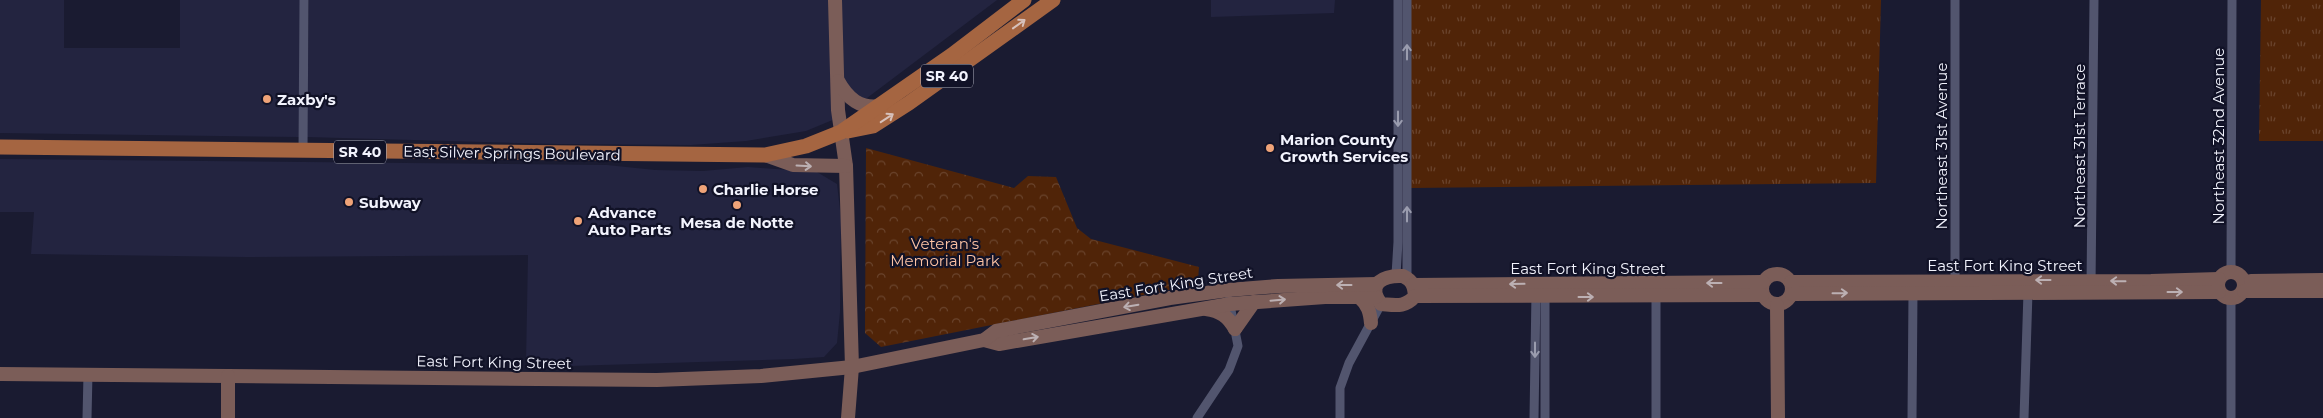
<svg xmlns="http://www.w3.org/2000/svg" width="2323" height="418" font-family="Montserrat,sans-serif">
<defs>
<pattern id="grass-tufts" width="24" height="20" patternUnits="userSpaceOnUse" patternTransform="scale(1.25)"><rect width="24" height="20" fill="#502408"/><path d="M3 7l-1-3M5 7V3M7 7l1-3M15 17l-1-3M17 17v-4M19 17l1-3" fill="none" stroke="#6a442d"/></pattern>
<pattern id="forest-crowns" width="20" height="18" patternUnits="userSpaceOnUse" patternTransform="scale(1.25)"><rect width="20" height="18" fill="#502408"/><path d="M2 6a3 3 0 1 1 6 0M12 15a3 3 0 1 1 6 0" fill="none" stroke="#6a442d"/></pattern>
</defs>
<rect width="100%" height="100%" fill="#1a1b31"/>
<g fill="#232440">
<polygon points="0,0 64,0 64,48 180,48 180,0 300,0 299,137 0,133"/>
<polygon points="309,0 831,0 835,119 806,131 746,141 691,145 557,144 307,137"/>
<polygon points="840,0 997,0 863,101 852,95 842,79"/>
<polygon points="1211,0 1335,0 1334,13 1211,17"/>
<polygon points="0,159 607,165 655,170 703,171 748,167 817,172 837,184 841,218 840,312 837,343 824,357 794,359 570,366 526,363 528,255 245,257 31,254 34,212 0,212"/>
</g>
<g fill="url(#grass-tufts)">
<polygon points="1410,0 1881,0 1876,183 1410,188"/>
<polygon points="2261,0 2323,0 2323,141 2259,141"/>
</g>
<polygon fill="url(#forest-crowns)" points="866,148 1014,188 1028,176 1056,177 1077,228 1091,239 1199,267 1198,280 1194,285 881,347 865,333"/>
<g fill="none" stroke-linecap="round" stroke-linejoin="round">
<g stroke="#52556e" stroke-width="9">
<polyline points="1955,0 1955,285"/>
<polyline points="303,151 304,0"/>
<polyline points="2231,271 2232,0"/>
<polyline points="1396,275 1398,242 1398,0"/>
<polyline points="1407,278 1407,0"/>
<polyline points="2091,286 2094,0"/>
<polyline points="1545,291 1545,418"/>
<polyline points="87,418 88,374"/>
<polyline points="1197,418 1229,370 1238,346 1229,300"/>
<polyline points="1340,418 1340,388 1349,363 1381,304"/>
<polyline points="1534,418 1536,292"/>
<polyline points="1656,418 1656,296"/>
<polyline points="1912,418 1913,292"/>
<polyline points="2024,418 2028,292"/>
<polyline points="2231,418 2231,299"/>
</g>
<g stroke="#7b5d58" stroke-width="14">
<polyline points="835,0 838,110 846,166 852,367 848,418"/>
<path d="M 838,81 C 848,99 860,109 881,106"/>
<polyline points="765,155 793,165 846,166"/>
<circle cx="2231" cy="285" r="13"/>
<circle cx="1777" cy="289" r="15"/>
<path d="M 1403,276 C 1413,281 1414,286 1415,296 C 1405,308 1395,305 1381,304 C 1365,283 1385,275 1403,276 Z"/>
<polyline points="2251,281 2323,280"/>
<polyline points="1791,282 2151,281 2219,279"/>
<polyline points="1413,285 1763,282"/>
<polyline points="2244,291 2323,291"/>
<polyline points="1792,294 2219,292"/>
<polyline points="1415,296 1762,295"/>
<path d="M 1360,298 C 1368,305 1370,312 1371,323"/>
<polyline points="1777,305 1778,418"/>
<path d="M 1206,309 C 1220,311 1228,316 1235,329"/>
<polyline points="1235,329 1254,302"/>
<polyline points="984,340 999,344 1230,304 1325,297 1376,297"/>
<polyline points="0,374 657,380 761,376 852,367 984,340 996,331 1170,298 1228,290 1278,286 1377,284"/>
<polyline points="228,418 228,376"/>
</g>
<g stroke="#a56541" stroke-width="15">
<polyline points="848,131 873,126 909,103 1053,0"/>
<polyline points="0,147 765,155 806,146 841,132 952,55 1024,0"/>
</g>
</g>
<defs><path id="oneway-shaft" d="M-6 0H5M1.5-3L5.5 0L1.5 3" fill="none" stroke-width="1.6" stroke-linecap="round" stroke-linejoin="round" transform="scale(1.25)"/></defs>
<g stroke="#d7c1bb">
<use href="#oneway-shaft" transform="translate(1019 24) rotate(-36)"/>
<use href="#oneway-shaft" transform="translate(887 118) rotate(-33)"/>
</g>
<g stroke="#9a9cae">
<use href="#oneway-shaft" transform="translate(1407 52) rotate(-90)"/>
<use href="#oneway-shaft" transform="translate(1398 119) rotate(90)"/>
<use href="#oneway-shaft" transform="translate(1407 214) rotate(-90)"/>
<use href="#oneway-shaft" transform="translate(1535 350) rotate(90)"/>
</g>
<g stroke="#bcb0b3">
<use href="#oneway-shaft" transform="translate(804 166) rotate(3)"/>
<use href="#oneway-shaft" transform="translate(2043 280) rotate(180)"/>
<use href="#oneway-shaft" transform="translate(2118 281) rotate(-179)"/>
<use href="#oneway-shaft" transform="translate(1714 283) rotate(180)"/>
<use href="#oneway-shaft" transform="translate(1517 284) rotate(179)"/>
<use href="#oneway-shaft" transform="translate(1344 285) rotate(180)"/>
<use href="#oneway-shaft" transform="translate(2175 292)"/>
<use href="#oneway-shaft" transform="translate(1840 293) rotate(-1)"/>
<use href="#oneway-shaft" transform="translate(1586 297)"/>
<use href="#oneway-shaft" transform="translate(1278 300) rotate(-5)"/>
<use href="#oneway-shaft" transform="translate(1131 306) rotate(170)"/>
<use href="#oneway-shaft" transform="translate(1031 338) rotate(-10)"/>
</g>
<g fill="#efa378" stroke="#111227" stroke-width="2">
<circle cx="267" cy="99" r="5"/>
<circle cx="1270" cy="148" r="5"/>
<circle cx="703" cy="189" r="5"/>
<circle cx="349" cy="202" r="5"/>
<circle cx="737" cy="205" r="5"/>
<circle cx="578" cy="221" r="5"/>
</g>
<g text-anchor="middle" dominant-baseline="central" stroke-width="4.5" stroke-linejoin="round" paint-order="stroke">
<g fill="#111227" stroke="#aeb0bd" stroke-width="1">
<rect x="921" y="64.5" width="52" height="23" rx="4"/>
<rect x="334" y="140.5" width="52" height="23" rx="4"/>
</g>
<g font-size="14" font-weight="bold" fill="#f2f3fd">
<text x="947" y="76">SR 40</text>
<text x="360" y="152">SR 40</text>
</g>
<g font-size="15" font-weight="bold" fill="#f2f3fd" stroke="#111227" text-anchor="start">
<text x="277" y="99">Zaxby's</text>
<text x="1280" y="139">Marion County<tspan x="1280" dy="17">Growth Services</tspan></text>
<text x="713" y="189">Charlie Horse</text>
<text x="359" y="202">Subway</text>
<text x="588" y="212">Advance<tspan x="588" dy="17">Auto Parts</tspan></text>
<text x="737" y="222" text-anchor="middle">Mesa de Notte</text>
</g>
<g font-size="15" fill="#f2f3fd" stroke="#111227">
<text transform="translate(2218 136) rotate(-90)">Northeast 32nd Avenue</text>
<text transform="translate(1941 146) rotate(-90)">Northeast 31st Avenue</text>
<text transform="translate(2079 146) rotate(-90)">Northeast 31st Terrace</text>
<text transform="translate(512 153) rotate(1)">East Silver Springs Boulevard</text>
<text x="2005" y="265">East Fort King Street</text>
<text x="1588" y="268">East Fort King Street</text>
<text transform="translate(1176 284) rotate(-9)">East Fort King Street</text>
<text transform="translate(494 362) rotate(1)">East Fort King Street</text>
</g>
<g font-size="15" fill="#fdc3a4" stroke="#111227">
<text x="945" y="243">Veteran's<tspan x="945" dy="17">Memorial Park</tspan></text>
</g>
</g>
</svg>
